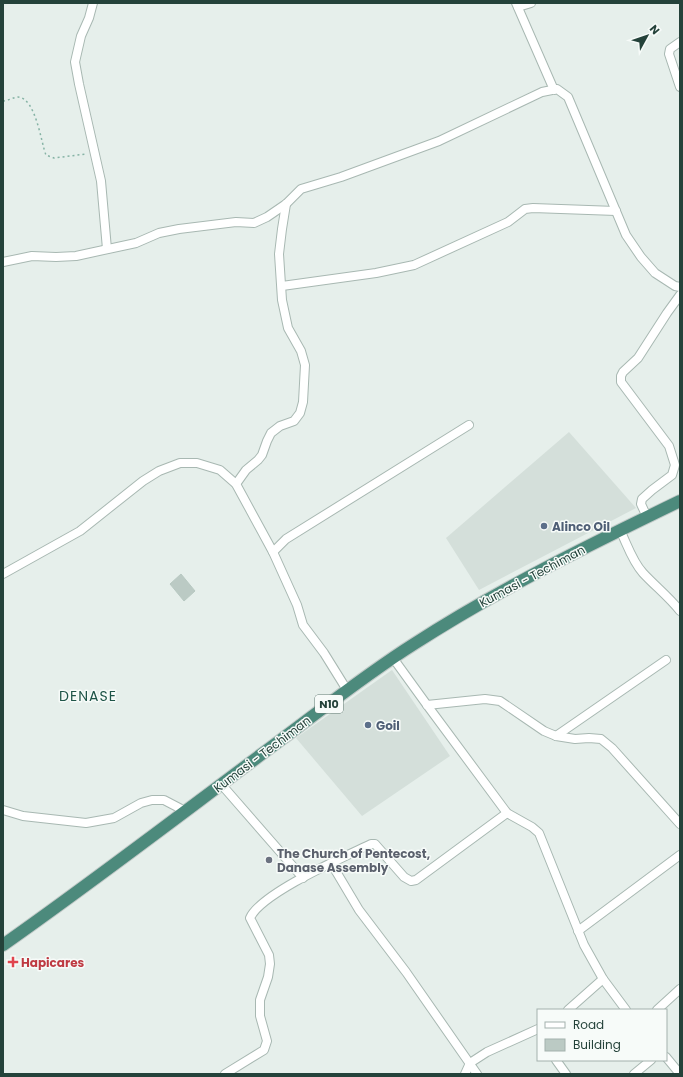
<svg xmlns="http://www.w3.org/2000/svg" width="683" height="1077" font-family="Poppins,sans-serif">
<rect width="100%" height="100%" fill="#e6efeb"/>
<g fill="#d4dfda">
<polygon points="569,432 636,508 479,590 446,538"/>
<polygon points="392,670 450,756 362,816 296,738"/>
</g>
<polygon fill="#bbcac4" stroke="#b8c9c2" points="181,574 195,591 184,601 170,584"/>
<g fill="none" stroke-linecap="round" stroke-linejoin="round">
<g stroke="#a8b8b2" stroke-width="10">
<g id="minor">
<polyline points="93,3 89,18 81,36 75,62 79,84 101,181 107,249"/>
<polyline points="516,3 554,90"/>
<polyline points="518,7 531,3"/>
<polyline points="680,42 670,49 669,54 680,87"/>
<polyline points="3,262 32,256 56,257 76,256 136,243 159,233 179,229 236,222 254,223 267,217 286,204 301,189 341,177 439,141 542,92 557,89 568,97 626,235 641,257 655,273 675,286 680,287"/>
<polyline points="282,286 376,273 414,265 508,222 525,209 533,208 616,211"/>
<polyline points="236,484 246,470 258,460 262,455 267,441 271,433 280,426 294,421 300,413 303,402 305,365 301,351 288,328 282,300 279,254 282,229 286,204"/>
<polyline points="647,517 641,504 642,499 652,490 672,475 675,465 669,446 621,382 621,376 623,372 638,358 667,313 680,295"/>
<path d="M 620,530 C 627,544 632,561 643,573 C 655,586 669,597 680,611"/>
<polyline points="273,552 286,539 469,425"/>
<polyline points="3,574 80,531 143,481 159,471 180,463 197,463 220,470 236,484 273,552 297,605 303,625 324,653 347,690"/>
<polyline points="393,658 427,705 507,813 532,827 539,833 584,945 603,979 626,1010"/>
<polyline points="427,705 485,699 500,701 544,731 556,736 575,739 589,738 601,739 612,748 680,824"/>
<polyline points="556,736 666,660"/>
<polyline points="221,784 303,878"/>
<polyline points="3,810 23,816 86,823 114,818 141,803 152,800 164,800 185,811"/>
<polyline points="331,863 359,910 406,972 477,1074"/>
<polyline points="578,931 680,855"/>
<polyline points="568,1010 603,979"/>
<polyline points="657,1010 680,989"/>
<polyline points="666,1057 680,1074"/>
<polyline points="556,1060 566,1074"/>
<path d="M 225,1074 L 264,1050 L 267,1041 L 260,1016 L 260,1000 L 268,977 L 270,964 L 269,955 L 250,918 C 261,893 344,857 371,844 L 375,844 L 404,877 L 411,881 L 416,880 L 507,813"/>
<polyline points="465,1074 470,1063 487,1052 538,1029"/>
<polyline points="634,1074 651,1060"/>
</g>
</g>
<g stroke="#c2cac8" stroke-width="14">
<path id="trunk" d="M 3,945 C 97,879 189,808 282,739 C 325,707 368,673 414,644 C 499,589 589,545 680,501"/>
</g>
<path stroke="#86b3a5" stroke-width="1.5" stroke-dasharray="2 3" stroke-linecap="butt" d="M 3,101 C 8,101 14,97 18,97 C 36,98 41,143 46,155 L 54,158 L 86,154"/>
<use href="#minor" stroke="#fff" stroke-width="8"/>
<use href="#trunk" stroke="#4c8a7c" stroke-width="12"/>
</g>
<g fill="#5c6f8a" stroke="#f7fbf9" stroke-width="1.5">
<circle cx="544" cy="526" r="4"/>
<circle cx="368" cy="725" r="4"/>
</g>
<circle fill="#6b7280" stroke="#f7fbf9" stroke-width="1.5" cx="269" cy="860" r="4"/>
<path fill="#e0444e" stroke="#f7fbf9" stroke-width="1.5" d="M11 956h4v4h4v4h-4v4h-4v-4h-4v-4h4z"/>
<g text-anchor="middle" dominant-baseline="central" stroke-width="3" stroke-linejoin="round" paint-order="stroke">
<rect fill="#f7fbf9" stroke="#637a73" stroke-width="1" x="315" y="695" width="28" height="18" rx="3"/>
<g font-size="11" font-weight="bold" fill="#24423a">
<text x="329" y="704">N10</text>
</g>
<g font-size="12" font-weight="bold" fill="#4e5e75" stroke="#f7fbf9" text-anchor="start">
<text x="552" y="526">Alinco Oil</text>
<text x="376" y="725">Goil</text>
</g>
<g font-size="12" fill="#24423a" stroke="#f7fbf9">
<text transform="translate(532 576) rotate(-28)">Kumasi - Techiman</text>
<text transform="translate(262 754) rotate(-37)">Kumasi - Techiman</text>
</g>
<g font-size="12" font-weight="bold" fill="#5b616d" stroke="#f7fbf9" text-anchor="start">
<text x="277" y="853">The Church of Pentecost,<tspan x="277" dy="14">Danase Assembly</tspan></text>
</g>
<g font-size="12" font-weight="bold" fill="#be3a42" stroke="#f7fbf9" text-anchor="start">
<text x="21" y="962">Hapicares</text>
</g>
<g font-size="14" letter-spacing="1" fill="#1f5548" stroke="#f7fbf9">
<text x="88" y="696">DENASE</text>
</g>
</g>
<rect width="683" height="1077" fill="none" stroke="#24423a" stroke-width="8"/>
<rect x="537" y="1009" width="130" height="52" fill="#f7fbf9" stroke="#a3b1ad"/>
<rect x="545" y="1022" width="20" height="6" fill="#ffffff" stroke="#a3b1ad"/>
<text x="573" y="1029" font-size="12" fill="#24423a">Road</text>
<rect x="545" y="1039" width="20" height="12" fill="#bbcac4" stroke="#a3b1ad"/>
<text x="573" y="1049" font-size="12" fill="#24423a">Building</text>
<g transform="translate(647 36) rotate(50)" stroke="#f7fbf9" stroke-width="3" paint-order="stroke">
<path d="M0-3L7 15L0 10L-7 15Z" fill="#24423a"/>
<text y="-6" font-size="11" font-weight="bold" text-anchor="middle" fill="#24423a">N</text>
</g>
</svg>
